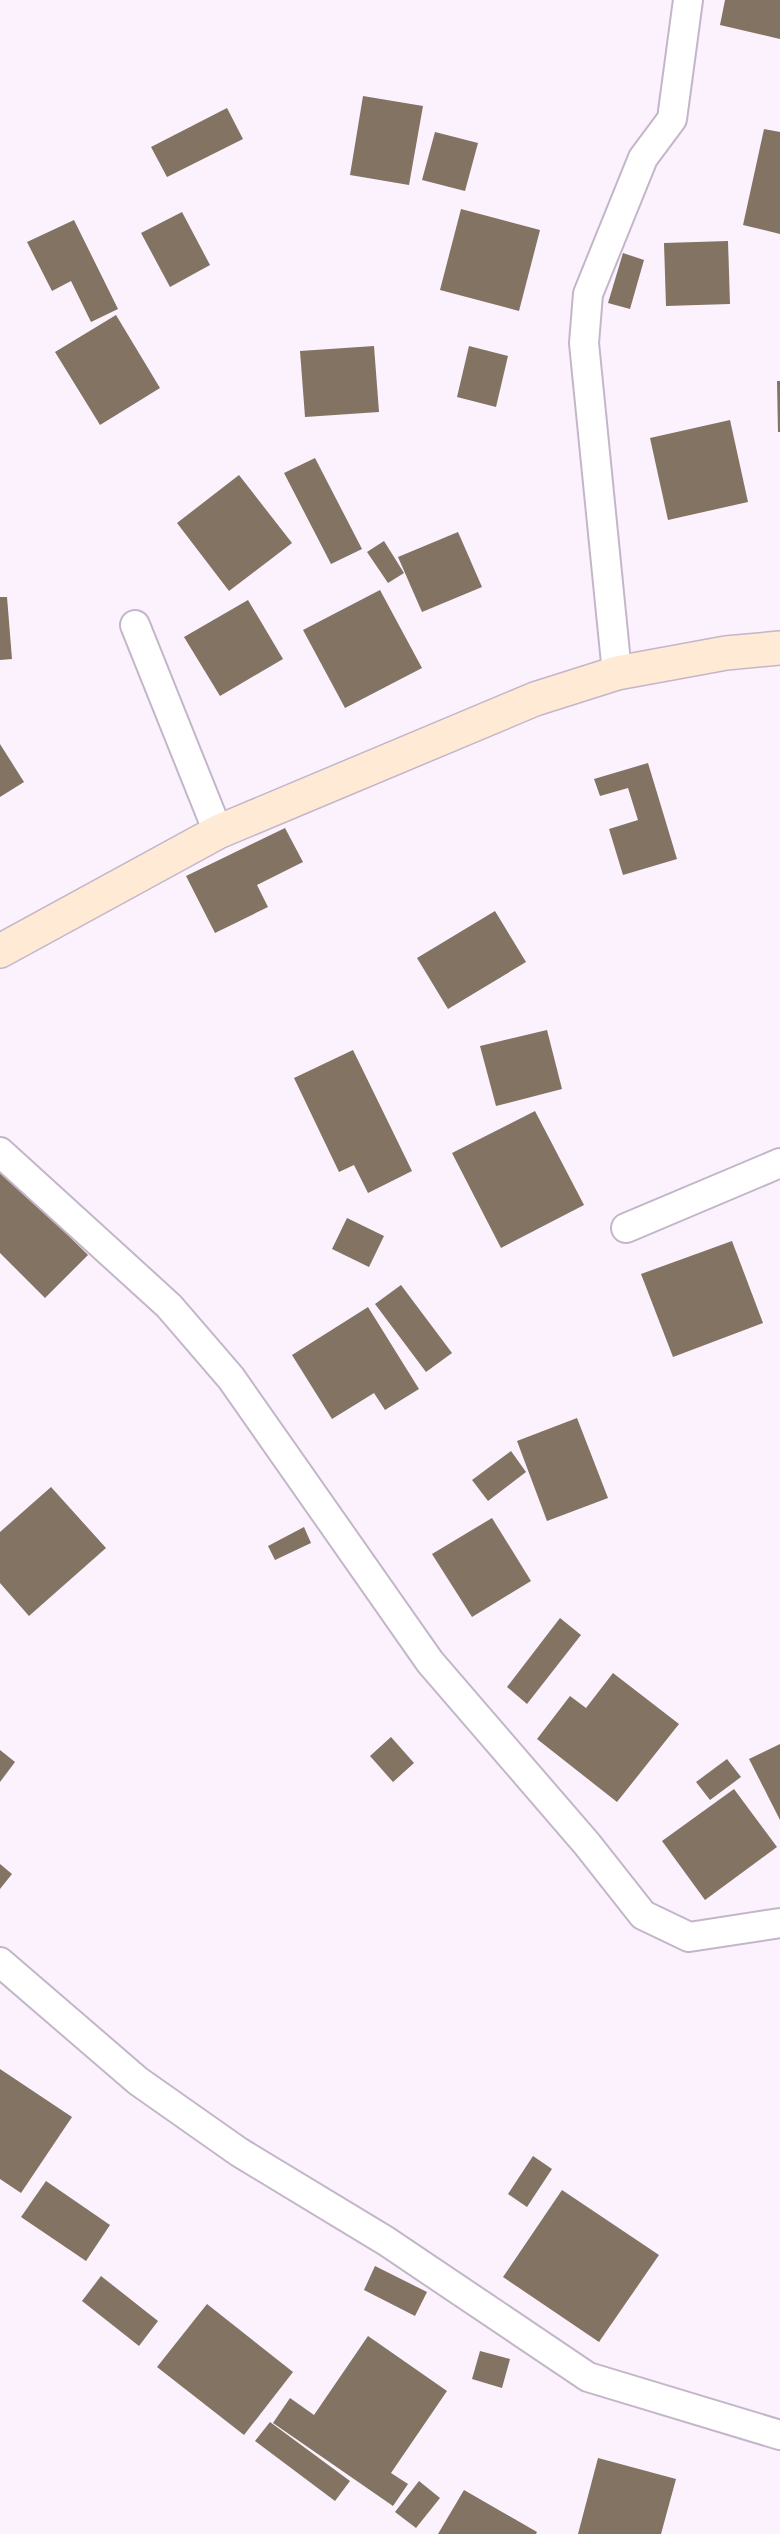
<svg xmlns="http://www.w3.org/2000/svg" width="780" height="2534" font-family="Signika,sans-serif">
<rect width="100%" height="100%" fill="#fbf2fe"/>
<g fill="#827363">
<polygon points="725,0 780,0 780,39 720,25"/>
<polygon points="363,96 423,106 409,185 350,175"/>
<polygon points="227,108 243,139 167,177 151,147"/>
<polygon points="764,129 780,132 780,234 743,225"/>
<polygon points="435,132 478,143 465,191 422,180"/>
<polygon points="461,209 540,230 519,311 440,290"/>
<polygon points="182,212 210,265 170,287 141,233"/>
<polygon points="74,220 118,309 91,322 71,281 52,291 27,242"/>
<polygon points="728,241 730,304 666,306 664,243"/>
<polygon points="623,253 644,260 630,309 608,303"/>
<polygon points="116,315 160,388 100,425 55,352"/>
<polygon points="374,346 379,412 305,417 300,351"/>
<polygon points="469,346 508,356 496,407 457,397"/>
<polygon points="777,381 780,381 780,432 778,432"/>
<polygon points="730,420 748,502 668,520 650,438"/>
<polygon points="315,458 362,549 331,564 284,473"/>
<polygon points="239,475 292,543 229,591 177,523"/>
<polygon points="458,532 482,587 422,612 398,557"/>
<polygon points="384,541 404,573 388,583 367,552"/>
<polygon points="380,590 422,668 345,708 303,630"/>
<polygon points="0,597 7,597 12,659 0,660"/>
<polygon points="248,600 283,659 220,696 184,637"/>
<polygon points="0,744 24,782 0,797"/>
<polygon points="648,763 677,859 623,875 609,829 638,820 628,788 600,796 594,779"/>
<polygon points="285,828 303,862 257,885 268,907 215,933 186,876"/>
<polygon points="495,911 526,962 448,1009 417,958"/>
<polygon points="547,1030 562,1089 496,1106 480,1046"/>
<polygon points="353,1050 412,1171 368,1193 354,1165 339,1172 294,1078"/>
<polygon points="535,1111 584,1205 501,1248 452,1153"/>
<polygon points="0,1168 88,1255 45,1298 0,1253"/>
<polygon points="347,1218 384,1236 369,1267 332,1249"/>
<polygon points="732,1241 763,1323 673,1357 641,1274"/>
<polygon points="401,1285 452,1353 426,1372 375,1304"/>
<polygon points="368,1307 419,1389 385,1410 374,1393 332,1419 292,1355"/>
<polygon points="577,1418 608,1498 547,1521 517,1441"/>
<polygon points="511,1451 526,1472 488,1501 472,1480"/>
<polygon points="51,1487 106,1548 29,1616 0,1583 0,1532"/>
<polygon points="492,1518 531,1581 472,1617 432,1554"/>
<polygon points="304,1527 311,1543 275,1560 268,1546"/>
<polygon points="560,1618 581,1635 527,1704 507,1687"/>
<polygon points="613,1673 679,1724 617,1802 537,1739 570,1696 586,1708"/>
<polygon points="391,1737 414,1763 393,1782 370,1756"/>
<polygon points="780,1744 780,1820 749,1759"/>
<polygon points="0,1750 15,1762 0,1782"/>
<polygon points="727,1759 741,1777 710,1800 696,1782"/>
<polygon points="734,1789 777,1847 705,1900 662,1841"/>
<polygon points="0,1864 12,1874 0,1889"/>
<polygon points="0,2069 72,2117 21,2193 0,2179"/>
<polygon points="533,2156 552,2169 527,2207 508,2194"/>
<polygon points="46,2181 110,2225 86,2261 21,2217"/>
<polygon points="562,2190 659,2255 599,2342 503,2277"/>
<polygon points="375,2266 427,2292 415,2316 364,2290"/>
<polygon points="101,2276 158,2321 139,2346 82,2301"/>
<polygon points="207,2304 293,2372 244,2435 157,2367"/>
<polygon points="368,2336 447,2391 391,2473 408,2484 393,2506 273,2423 290,2398 314,2415"/>
<polygon points="480,2351 510,2359 502,2388 472,2379"/>
<polygon points="270,2422 350,2481 335,2501 255,2441"/>
<polygon points="598,2458 676,2479 661,2534 578,2534"/>
<polygon points="419,2481 440,2498 416,2528 395,2512"/>
<polygon points="464,2490 537,2532 536,2534 438,2534"/>
</g>
<g fill="none" stroke-linecap="round" stroke-linejoin="round">
<g stroke="#c4b6c9" stroke-width="32">
<g id="street">
<polyline points="135,625 218,832"/>
<polyline points="617,673 584,343 588,294 643,158 672,119 688,0"/>
<polyline points="0,1152 169,1306 231,1378 430,1662 587,1844 643,1915 689,1937 780,1923"/>
<polyline points="626,1228 780,1163"/>
<polyline points="0,1962 138,2081 239,2152 386,2241 588,2377 780,2435"/>
</g>
</g>
<g stroke="#c4b6c9" stroke-width="36">
<polyline id="secondary" points="0,951 218,832 535,699 617,673 726,653 780,648"/>
</g>
<use href="#street" stroke="#fff" stroke-width="28"/>
<use href="#secondary" stroke="#feead5" stroke-width="33"/>
</g>
</svg>
